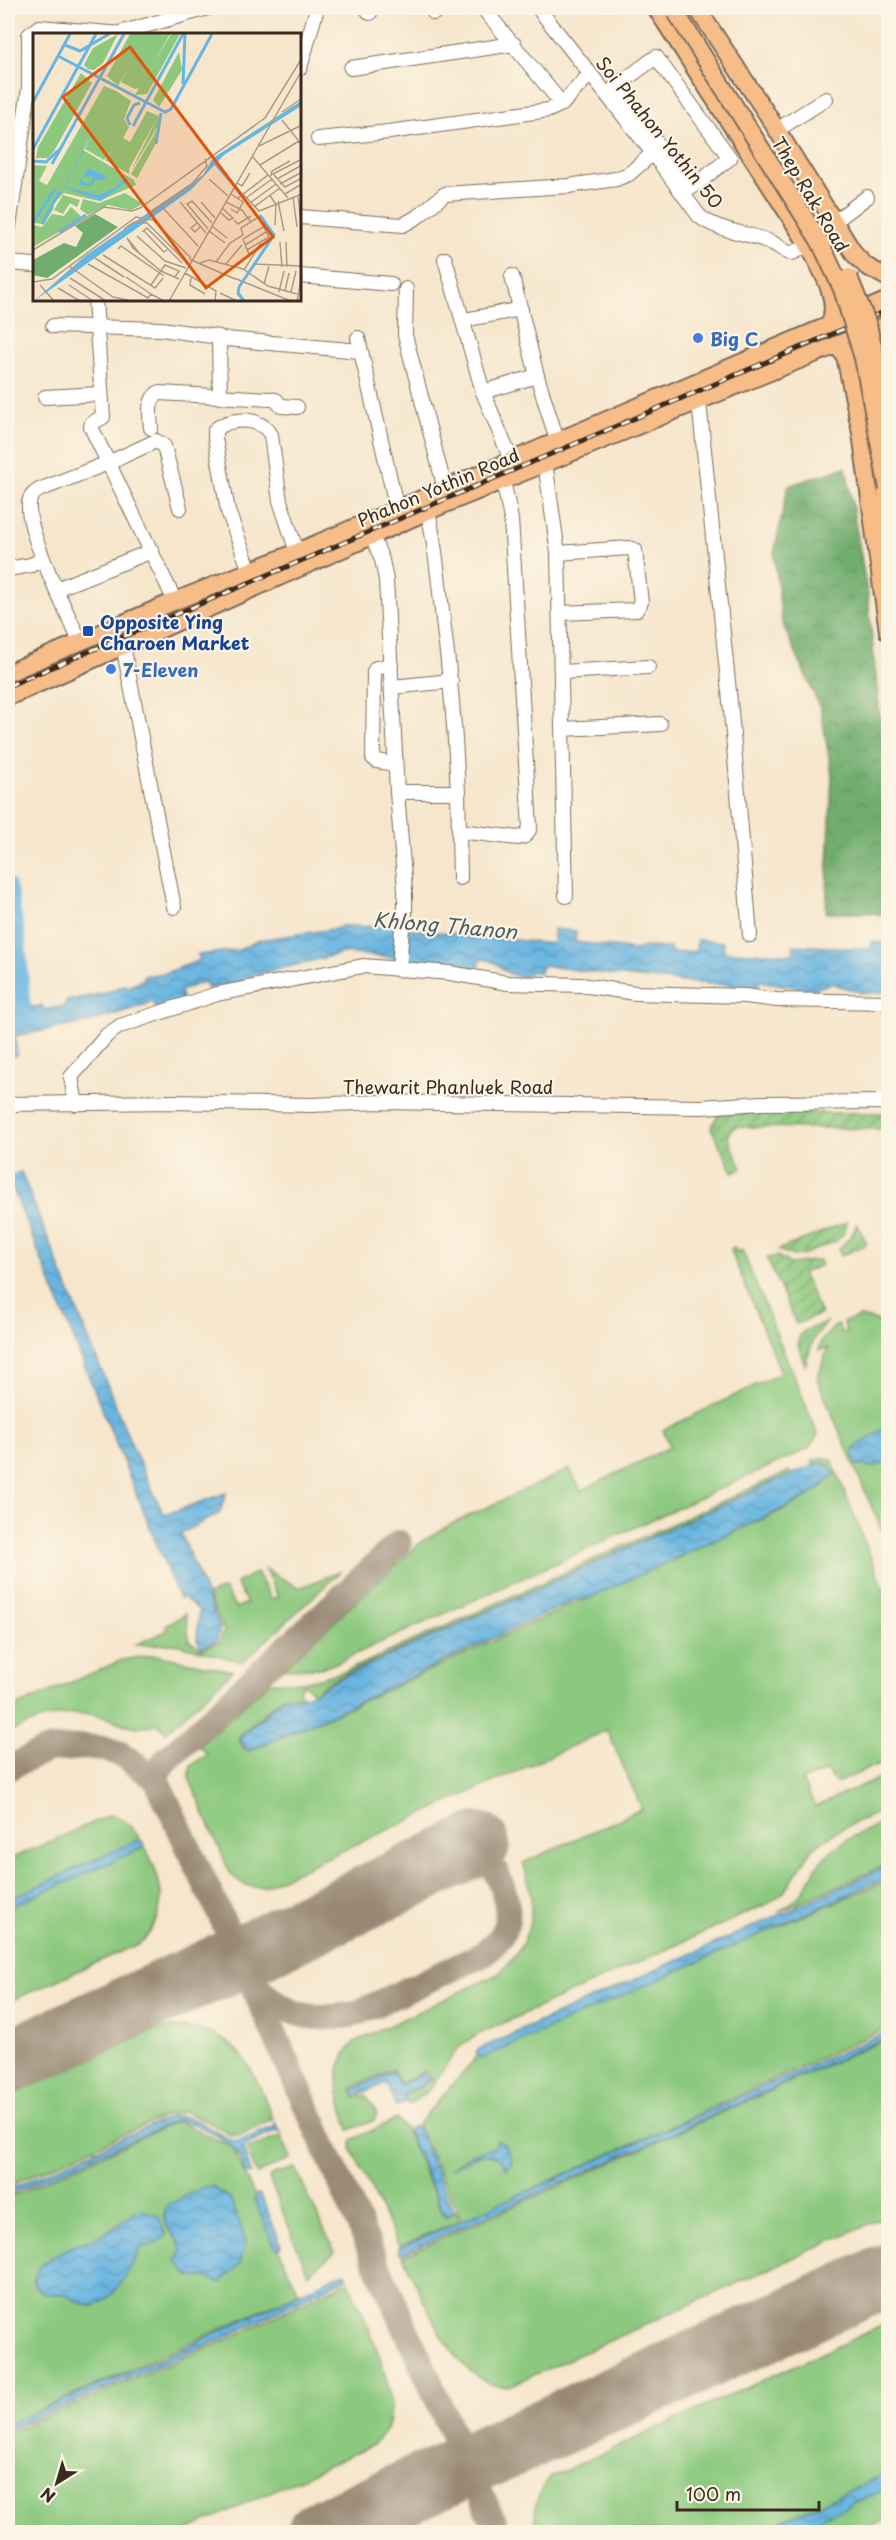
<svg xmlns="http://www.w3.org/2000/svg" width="896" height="2540" font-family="'Playpen Sans',sans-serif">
<defs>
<pattern id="forest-crowns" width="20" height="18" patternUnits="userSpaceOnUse" patternTransform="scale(1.5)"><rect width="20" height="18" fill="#71ad6e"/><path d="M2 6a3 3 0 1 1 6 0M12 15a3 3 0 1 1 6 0" fill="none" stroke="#5e8d5a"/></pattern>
<pattern id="garden-furrows" width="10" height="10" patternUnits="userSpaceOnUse" patternTransform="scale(1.5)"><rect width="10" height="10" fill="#8cc97f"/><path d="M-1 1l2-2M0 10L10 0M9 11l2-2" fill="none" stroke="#74a367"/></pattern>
<pattern id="water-waves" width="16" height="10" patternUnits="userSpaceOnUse" patternTransform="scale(1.5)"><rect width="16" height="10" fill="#67b5e1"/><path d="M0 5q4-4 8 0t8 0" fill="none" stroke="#5693b6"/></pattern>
</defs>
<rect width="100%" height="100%" fill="#fcf5e5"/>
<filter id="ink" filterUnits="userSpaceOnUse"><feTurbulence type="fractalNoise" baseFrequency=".0167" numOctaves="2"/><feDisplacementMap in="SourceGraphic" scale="12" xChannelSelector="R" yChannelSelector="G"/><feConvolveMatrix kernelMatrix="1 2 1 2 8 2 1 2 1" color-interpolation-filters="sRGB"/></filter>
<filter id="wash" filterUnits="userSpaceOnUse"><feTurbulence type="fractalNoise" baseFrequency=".008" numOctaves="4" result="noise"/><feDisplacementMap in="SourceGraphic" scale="24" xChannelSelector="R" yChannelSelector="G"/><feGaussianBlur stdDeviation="1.35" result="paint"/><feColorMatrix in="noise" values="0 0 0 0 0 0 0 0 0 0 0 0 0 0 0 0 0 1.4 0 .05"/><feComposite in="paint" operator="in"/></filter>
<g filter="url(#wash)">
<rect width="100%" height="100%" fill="#f6e6cc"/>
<g fill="#8cc97f" stroke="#647a4e" stroke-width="1.5">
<polygon points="734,1247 736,1252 742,1250 818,1435 808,1449 331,1665 319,1668 283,1669 421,1542 451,1524 570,1469 581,1491 670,1447 663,1430 781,1373 733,1256 731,1249"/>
<polygon points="860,1317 888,1323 888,1545 817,1379 828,1348 819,1350 821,1341 835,1326 838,1325 842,1333 847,1332 843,1322"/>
<path d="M 823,1457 L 832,1460 L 888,1601 L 888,1760 L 837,1783 L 832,1779 L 827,1771 L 802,1780 L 815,1807 L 888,1774 L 888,1809 L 846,1826 L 828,1837 L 813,1848 L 784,1892 L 769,1903 L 479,2034 L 457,2049 L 431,2088 L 409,2105 L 405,2095 L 433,2080 L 429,2073 L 423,2072 L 399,2083 L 393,2069 L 352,2088 L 355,2098 L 366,2095 L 377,2114 L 373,2121 L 349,2130 C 339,2096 328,2072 354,2042 L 498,1974 C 534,1942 538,1907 523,1863 L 642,1809 L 607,1730 L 263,1887 C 249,1888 240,1884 230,1873 L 189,1778 L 191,1766 L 207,1754 L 199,1746 L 270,1682 L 304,1682 L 346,1671 L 789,1471 L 790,1474 L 330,1681 L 314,1693 L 304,1684 L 298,1690 L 304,1696 L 283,1696 L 240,1735 L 239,1740 L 243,1748 L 249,1751 L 317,1722 L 558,1611 C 569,1601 582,1604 593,1596 L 787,1508 L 814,1493 L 835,1475 L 829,1465 L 822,1462 L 814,1465 L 812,1461 Z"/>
<polygon points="265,1569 299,1588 341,1571 243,1662 175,1644 134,1645 167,1631 166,1625 186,1614 189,1641 202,1649 218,1643 224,1631 208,1595 224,1589 236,1608 247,1603 236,1583 257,1572 271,1599 278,1597"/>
<path d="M 155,1655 L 233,1671 L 166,1732 L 156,1723 C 131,1735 115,1716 89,1714 C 57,1712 36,1720 8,1733 L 8,1710 L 122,1660 Z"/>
<path d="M 110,1815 C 137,1818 161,1873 161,1897 C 160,1914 153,1933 140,1943 L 8,2002 L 8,1860 Z"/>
<path d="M 888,1821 L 888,1864 L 778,1912 C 791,1905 801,1896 808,1883 C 812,1876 815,1868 820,1862 C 837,1841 864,1831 888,1821 Z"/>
<polygon points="888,1880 888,2027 462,2221 417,2125 480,2053"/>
<path d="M 169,2027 C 237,2027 251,2063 273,2119 L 238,2136 L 228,2134 L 210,2123 L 185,2112 L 169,2114 L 8,2186 L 8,2097 L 154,2031 Z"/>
<path d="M 888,2038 L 888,2215 L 512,2385 C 460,2398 421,2294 403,2256 Z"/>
<polygon points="396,2119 404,2127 443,2214 447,2217 455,2211 459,2221 399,2246 352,2150 352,2140"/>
<polygon points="178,2121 232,2147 299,2293 8,2425 8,2198"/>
<polygon points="281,2136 291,2158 257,2174 247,2149"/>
<polygon points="295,2168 335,2252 308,2274 269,2178 274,2174"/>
<path d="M 348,2281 C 363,2314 396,2384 390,2418 C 388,2429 381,2438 373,2445 L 183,2532 L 8,2532 L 8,2433 L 228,2339 Z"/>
<path d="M 888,2323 L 888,2519 L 860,2532 L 537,2532 C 533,2511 535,2493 551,2477 Z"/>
</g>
<polygon fill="url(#forest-crowns)" stroke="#566c46" stroke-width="1.5" points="846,467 868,598 888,797 888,916 872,913 826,913 832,775 821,710 782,622 774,554 788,486"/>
<g fill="url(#garden-furrows)" stroke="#647a4e" stroke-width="1.5">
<polygon points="725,1113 888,1113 888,1129 737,1127 731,1130 728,1137 742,1169 733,1172 711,1128 718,1115"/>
<polygon points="847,1222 845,1232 836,1241 805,1254 793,1256 778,1250"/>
<polygon points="857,1223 867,1244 841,1256 839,1249 852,1235"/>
<polygon points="777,1256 790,1264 819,1260 821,1265 802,1273 821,1314 796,1324 767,1258"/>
<path d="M 827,1322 L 814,1338 L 805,1365 C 792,1333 797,1333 827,1322 Z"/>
</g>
<g fill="url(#water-waves)" stroke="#517080" stroke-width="1.5">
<path d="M 399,923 L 400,928 L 553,944 L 553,929 L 576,931 L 575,942 L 635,950 L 645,947 L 670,948 L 672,953 L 696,951 L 697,940 L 723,942 L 724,952 L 794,954 L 793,945 L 870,949 L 872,942 L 888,943 L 888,992 L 863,993 L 831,983 L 812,990 L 759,981 L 758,986 C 685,984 613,976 542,965 L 540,973 L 532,971 L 524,977 C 499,975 503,960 481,959 L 478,969 L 409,959 L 343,953 L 243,978 L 243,983 L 207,989 L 205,981 L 180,991 L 183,1001 L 156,1009 L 153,1002 L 90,1022 L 15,1036 L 17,1055 L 8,1058 L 8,1004 L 37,1007 L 42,1005 L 44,1010 L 65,1006 L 66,1001 L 105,993 L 125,985 L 126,988 L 144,979 L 144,976 L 166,973 L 200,960 L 198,955 L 239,950 L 259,940 L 340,928 L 341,926 L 381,927 L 382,924 Z"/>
<polygon points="21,1172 132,1446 164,1515 226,1493 220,1513 181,1533 220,1628 216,1641 202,1648 197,1640 199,1610 183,1597 179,1599 8,1177"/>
<polygon points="888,1425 888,1461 874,1467 857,1465 853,1456 854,1449"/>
<path d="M 822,1462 L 829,1466 L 835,1474 L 815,1492 L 787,1507 L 587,1599 L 574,1600 L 318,1721 L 248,1751 L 240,1741 L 242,1735 L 284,1697 C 307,1697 313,1695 332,1682 L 777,1480 Z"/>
<polygon points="137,1840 143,1842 145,1847 8,1908 8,1900"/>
<polygon points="888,1866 888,1877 481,2059 476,2053 479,2049"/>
<polygon points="888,2031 888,2037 402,2254 399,2252 399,2248"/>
<polygon points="393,2071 399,2085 424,2073 432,2080 404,2094 406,2102 396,2106 386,2083 355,2096 353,2090"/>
<path d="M 171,2116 C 202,2115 211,2134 237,2142 L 275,2126 L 275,2122 L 281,2133 L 277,2130 L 243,2147 L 251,2173 L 245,2174 C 243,2168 242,2161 239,2156 C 229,2139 195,2122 177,2120 L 8,2195 L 8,2190 Z"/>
<polygon points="414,2126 417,2127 453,2210 450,2214 446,2215 443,2212 407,2130"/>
<path d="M 496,2140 C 507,2144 508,2151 512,2162 L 507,2169 C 490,2142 471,2159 450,2169 L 472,2154 L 495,2147 Z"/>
<path d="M 203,2187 L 213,2187 L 230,2198 L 246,2241 L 240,2264 L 220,2283 L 206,2277 L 190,2277 L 176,2261 C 192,2244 162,2231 164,2214 C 164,2210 166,2208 168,2205 Z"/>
<polygon points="256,2195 261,2195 281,2244 280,2248 275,2247 254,2199"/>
<path d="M 139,2209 L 158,2215 L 166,2235 L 158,2243 L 141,2248 C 132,2264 111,2312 86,2305 C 79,2303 72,2298 65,2295 C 49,2291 45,2301 33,2283 C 38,2250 87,2245 112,2229 C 122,2223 130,2215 139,2209 Z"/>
<polygon points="344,2272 347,2274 346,2278 226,2337 8,2430 8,2424 169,2355"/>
<polygon points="888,2473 888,2488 789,2532 757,2532"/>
</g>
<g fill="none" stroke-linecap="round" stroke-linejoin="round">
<polyline stroke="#67b5e1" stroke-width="16" points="8,886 18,940 23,1015"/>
<g stroke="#988875" stroke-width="26">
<polyline points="8,1768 47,1750 85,1747 105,1749 121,1754 156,1779 240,1957 467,2466 499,2532"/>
<polyline points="156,1779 158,1771 165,1761 399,1543"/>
<path d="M 255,1983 C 283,2017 314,2022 355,2014 L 482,1955 C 515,1930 512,1907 496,1872"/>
</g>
<g stroke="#988875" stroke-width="64">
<polyline points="8,2062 240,1957 478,1844"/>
<polyline points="319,2532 888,2275"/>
</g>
</g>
</g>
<g filter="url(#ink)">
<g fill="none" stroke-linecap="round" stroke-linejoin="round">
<g stroke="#7c6c5b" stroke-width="16">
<g id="minor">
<polyline points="366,8 370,13"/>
<polyline points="431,8 434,13"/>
<path d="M 538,8 L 653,153 L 699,216 C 719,232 747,232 770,242 C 777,244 785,253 791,253 C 797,253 803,246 807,243"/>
<polyline points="487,13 562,104"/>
<polyline points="116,34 208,8"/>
<polygon points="656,57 730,158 691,188 615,87"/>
<polyline points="300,68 317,8"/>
<polyline points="351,68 514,44"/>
<polyline points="777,130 826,99"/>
<polyline points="318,139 389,132 549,110 562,104 590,74"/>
<polyline points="300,217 403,225 417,217 445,194 568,186 616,179 629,174 653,153"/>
<polyline points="834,222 867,197"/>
<polyline points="8,233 29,88 29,35 39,27 121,34"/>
<polyline points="445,259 483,392 511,460"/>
<polyline points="8,263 34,265"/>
<polyline points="300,276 391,284"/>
<polyline points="512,276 537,376 557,440"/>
<polyline points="406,289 405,335 445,489"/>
<polyline points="95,300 103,417 92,423 91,427 175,601"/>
<polyline points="464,320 521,309"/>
<polyline points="53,326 161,329 219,337 220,397"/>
<polyline points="358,338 397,510"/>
<polyline points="226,339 360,351"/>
<polyline points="483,392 537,376"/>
<polyline points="45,397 101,394"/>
<polyline points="699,402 731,711 750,935"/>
<path d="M 151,428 C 150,416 147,401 158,393 L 271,399 L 276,400 L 281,406 L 297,407"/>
<polyline points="545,462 558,553 566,896"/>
<path d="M 428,511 C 436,548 439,584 443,620 C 452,690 458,760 459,831 L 518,838 L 525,836 L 530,828 L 511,519 L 503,480"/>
<polyline points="372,536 382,560 386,580 397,792 459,792"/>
<polyline points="558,553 629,548 635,550 641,602 636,610 560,613"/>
<polyline points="8,569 31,565 43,559"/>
<path d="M 250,571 L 228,511 L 215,438 L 215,430 C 229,417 261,416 271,435 L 280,501 L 297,552"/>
<polyline points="56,589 152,551"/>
<path d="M 80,641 C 67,613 26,531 29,504 C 29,497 34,493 39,490 L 108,463 L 156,441 L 164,446 L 180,508"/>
<polyline points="123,645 174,907"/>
<polyline points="391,665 376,668 374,672 373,758 377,761 395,764"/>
<polyline points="562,672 648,667"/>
<polyline points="392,687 451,681"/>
<polyline points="563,729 660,724"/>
<polyline points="397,792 405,890 405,914"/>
<polyline points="459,831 460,878"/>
<polyline points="399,970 403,914"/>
<polyline points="8,1104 173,1102 311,1105 380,1102 702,1107 761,1103 888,1102"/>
<polyline points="76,1104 71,1077 107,1035 120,1026 217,994 363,966 450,973 508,983 581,985 635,993 745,996 777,1000 888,1002"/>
</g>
</g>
<g stroke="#7c6c5b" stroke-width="20">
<g id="major">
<path d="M 656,8 L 807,243 C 819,266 842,300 829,325"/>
<polyline points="697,8 767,114 855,255 866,266 888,278"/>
<polyline points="836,345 845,356 861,433 888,632"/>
<polyline points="885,475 887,542"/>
<polyline points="8,673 175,601 297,552 888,300"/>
<polyline points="8,697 428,511 888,324"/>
</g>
</g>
<use href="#minor" stroke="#fff" stroke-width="14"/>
<use href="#major" stroke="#f7bd88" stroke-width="16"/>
<g stroke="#3b2a1e" stroke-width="5">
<polyline id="rail" points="8,686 888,310"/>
</g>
<use href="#rail" stroke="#fcf5e5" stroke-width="3" stroke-dasharray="9" stroke-linecap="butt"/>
<g stroke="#7c6c5b" stroke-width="20" stroke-linecap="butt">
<g id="major-bridge">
<polyline points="675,11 820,242 842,289 863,358 888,489"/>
<polyline points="849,277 868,325 888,413"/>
</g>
</g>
<use href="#major-bridge" stroke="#f7bd88" stroke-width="16"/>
</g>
</g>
<g fill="#3f7fe0" stroke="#fcf5e5" stroke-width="2">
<circle cx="698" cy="338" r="6"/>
<circle cx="111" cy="669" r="6"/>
</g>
<rect fill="#1a4fb4" stroke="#fcf5e5" stroke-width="2" x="82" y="625" width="12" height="12" rx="3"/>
<g text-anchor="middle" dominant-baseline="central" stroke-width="4.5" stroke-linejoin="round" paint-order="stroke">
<g font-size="18" fill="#3b2a1e" stroke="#fcf5e5">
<text transform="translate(660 132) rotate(51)">Soi Phahon Yothin 50</text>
<text transform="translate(811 194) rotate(59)">Thep Rak Road</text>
<text transform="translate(438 487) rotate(-23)">Phahon Yothin Road</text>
<text x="448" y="1086">Thewarit Phanluek Road</text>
</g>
<g font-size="18" font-weight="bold" fill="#366cbe" stroke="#fcf5e5" text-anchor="start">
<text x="710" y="338">Big C</text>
<text x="123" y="669">7-Eleven</text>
</g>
<g font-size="18" font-weight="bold" fill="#164399" stroke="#fcf5e5" text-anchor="start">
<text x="100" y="621">Opposite Ying<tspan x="100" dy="21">Charoen Market</tspan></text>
</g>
<g font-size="20" font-style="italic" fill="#4a5b62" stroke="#fcf5e5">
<text transform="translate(445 925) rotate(5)">Khlong Thanon</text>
</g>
</g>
<g transform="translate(33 33)">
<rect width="268" height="268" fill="#f6e6cc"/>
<path d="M 85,1 L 70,30 L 61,37 L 55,36 L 51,32 L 60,15 ZM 97,1 L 137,1 L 107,55 L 102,56 L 88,49 L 97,32 L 85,53 L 74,43 ZM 138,1 L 147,1 L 114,61 L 102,62 ZM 146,19 L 149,37 L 126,74 L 120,67 ZM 48,40 L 59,50 L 21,118 L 15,125 L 3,125 L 5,114 ZM 71,53 L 83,58 L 80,63 L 83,58 L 98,68 L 91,86 L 96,94 L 90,105 L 97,109 L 114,78 L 126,83 L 125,93 L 98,138 L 123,87 L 96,136 L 96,141 L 72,127 L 79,116 L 71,127 L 52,116 L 61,98 L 50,117 L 101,147 L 103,152 L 66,168 L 31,160 L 19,172 L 21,175 L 11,191 L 0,190 L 0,132 L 14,133 L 6,148 L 14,152 ZM 125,95 L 122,112 L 104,145 L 114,152 L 98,141 ZM 92,160 L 110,171 L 98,177 L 75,172 L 55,182 L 47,176 L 50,166 L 66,170 ZM 30,162 L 47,167 L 44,174 L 37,170 L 30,181 L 21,177 ZM 38,174 L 50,185 L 0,214 L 0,192 L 9,194 L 19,181 L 31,183 Z" fill="#8cc97f"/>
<path d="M 62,181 L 85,194 L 14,245 L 0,242 L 0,227 L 31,210 L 43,214 L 50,200 L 42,193 Z" fill="#71ad6e"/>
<path d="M 83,58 L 31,154 L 66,162 L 82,155 L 93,143 L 92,150 L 68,168 L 21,151 L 30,154 ZM 268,68 L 268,73 L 191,122 L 158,157 L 1,268 L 52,223 L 170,142 L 180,125 ZM 55,135 L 73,143 L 71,147 L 61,147 L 60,153 L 46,152 L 47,145 L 54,151 L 59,149 L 59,143 L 50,144 Z" fill="#67b5e1"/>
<path fill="none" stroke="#67b5e1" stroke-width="3" d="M 32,12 L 47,18 L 76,1M 25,23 L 132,79 L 138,76 L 179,1M 150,51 L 152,1M 0,69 L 37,1M 97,92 L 94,85 L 101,72 L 107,70M 100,93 L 150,1M 123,111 L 128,80M 0,116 L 63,1M 0,128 L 13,129 L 28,115M 181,129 L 210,163M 19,131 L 91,1M 1,188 L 22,156M 9,191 L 27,158M 26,199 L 53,182M 211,268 L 205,260 L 206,254 L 241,202 L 227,182"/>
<path fill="none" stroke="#ab9b86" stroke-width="1.5" d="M 249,79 L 268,66M 249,87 L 269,112M 226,113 L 269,92M 219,123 L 255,165M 269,126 L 240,141 L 252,154 L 269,145M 227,132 L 266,108M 238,143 L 239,138 L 257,128M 176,146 L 195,163M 244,146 L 269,132M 204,150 L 209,153 L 217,140M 247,151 L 269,139M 209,160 L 226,178 L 269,161M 252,161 L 269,151M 237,162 L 243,172 L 242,192M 265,162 L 268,192M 260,164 L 264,194M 205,165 L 235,142M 213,165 L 239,146M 245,168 L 251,198M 147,169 L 173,200M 168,169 L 182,185M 193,169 L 209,177 L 218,189M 217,170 L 243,151M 221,174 L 247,155M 131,176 L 165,213M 198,176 L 204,180 L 210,169 L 198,161M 117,179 L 158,152 L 174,133 L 172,126M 187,179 L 196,187 L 200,185 L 189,175M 201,187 L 205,191 L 218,183M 164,190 L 158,195 L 162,199 L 167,194M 179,193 L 194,205M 91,196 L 101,189 L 114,190 L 155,231M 175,196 L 154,171 L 159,168 L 179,190M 111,198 L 131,219 L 134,217M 176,198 L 192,210M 109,199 L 114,195 L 149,230M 104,203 L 132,228 L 153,235M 247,209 L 249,234M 253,209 L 254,234M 212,212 L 233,199M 85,216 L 88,213 L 131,243M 0,217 L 71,174 L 99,178 L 107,175 L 232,85 L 269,25M 214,217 L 236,204 L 226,186M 107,221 L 94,205 L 100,215 L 128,238 L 146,246M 70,222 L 122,255 L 130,245M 217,224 L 210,206 L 230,194M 62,225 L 91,244M 156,226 L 202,246M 183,229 L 197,210 L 210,202 L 208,195 L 227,183M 167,230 L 176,227 L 210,236 L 235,253 L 264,261M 55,231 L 115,265 L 118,261 L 131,268M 220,231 L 269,233M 192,232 L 209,212M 36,233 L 80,264 L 99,268M 211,237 L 228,210M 152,240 L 183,258 L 182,268M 37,245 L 73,268M 158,245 L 157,252 L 172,261M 201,245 L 258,268M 0,249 L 19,246 L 103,184 L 120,187 L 158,225M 100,249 L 93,244 L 118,261M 231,251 L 236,233M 7,252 L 21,268M 36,252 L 60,268M 118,252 L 132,232 L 146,238 L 142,244M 25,255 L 47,268M 252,258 L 256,240M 246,259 L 251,238M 258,259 L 263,238M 187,260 L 204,268M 136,268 L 269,37M 264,268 L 269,242"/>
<path fill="#df570d" fill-opacity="0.15" stroke="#df570d" stroke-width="3" d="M 97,14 L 240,204 L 173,255 L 30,64 Z"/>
<rect width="268" height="268" fill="none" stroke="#3b2a1e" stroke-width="3"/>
</g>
<rect width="896" height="2540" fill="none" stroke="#fcf5e5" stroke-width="30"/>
<g transform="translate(57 2483) rotate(217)" stroke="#fcf5e5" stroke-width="4.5" paint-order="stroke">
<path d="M0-4.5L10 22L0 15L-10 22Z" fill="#3b2a1e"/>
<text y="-9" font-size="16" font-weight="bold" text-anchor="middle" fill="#3b2a1e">N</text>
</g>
<path d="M677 2501v9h142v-9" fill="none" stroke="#3b2a1e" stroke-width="3"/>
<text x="686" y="2501" font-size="18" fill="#3b2a1e" stroke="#fcf5e5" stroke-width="4.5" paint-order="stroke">100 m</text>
</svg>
